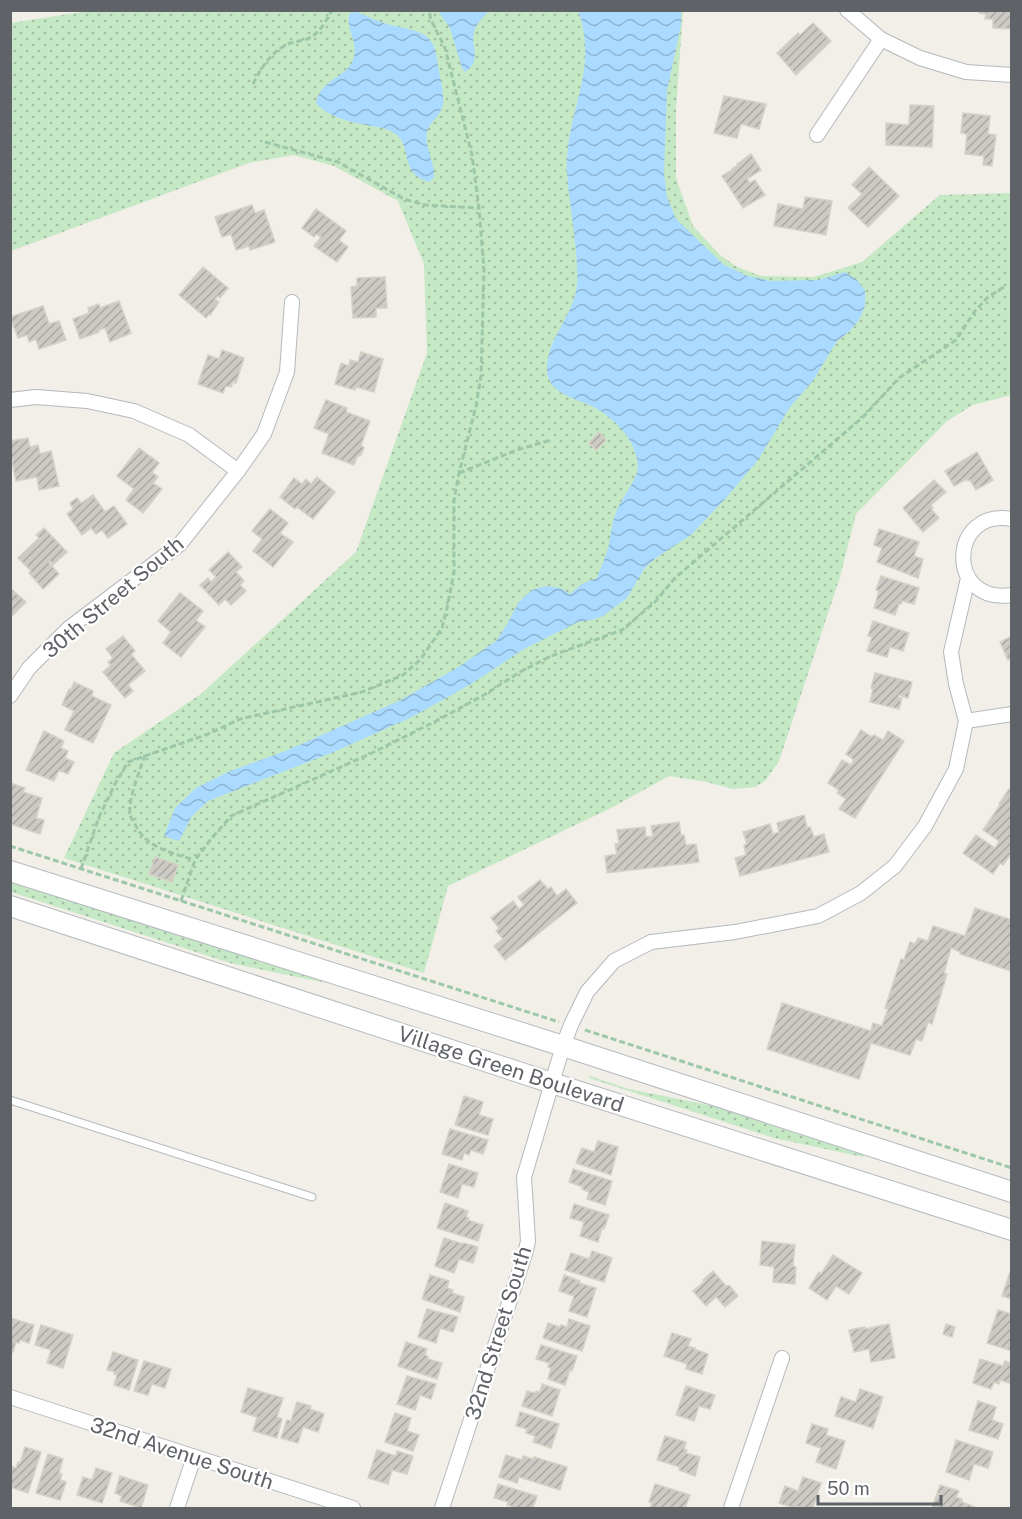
<svg xmlns="http://www.w3.org/2000/svg" width="1022" height="1519" font-family="'Public Sans',sans-serif">
<defs>
<pattern id="grass-dots" width="8" height="8" patternUnits="userSpaceOnUse" patternTransform="scale(1.5)"><rect width="8" height="8" fill="#c5e8c5"/><path d="M2 2h.1M6 6h.1" fill="none" stroke="#a3c0a4" stroke-width="1.8" stroke-linecap="round"/></pattern>
<pattern id="water-waves" width="16" height="10" patternUnits="userSpaceOnUse" patternTransform="scale(1.5)"><rect width="16" height="10" fill="#aadaff"/><path d="M0 5q4-4 8 0t8 0" fill="none" stroke="#8eb4d2"/></pattern>
<pattern id="building-hatch" width="6" height="6" patternUnits="userSpaceOnUse" patternTransform="scale(1.5)"><rect width="6" height="6" fill="#cccac5"/><path d="M-1 1l2-2M0 6l6-6M5 7l2-2" fill="none" stroke="#a9a8a4"/></pattern>
</defs>
<rect width="100%" height="100%" fill="#f1efe8"/>
<g fill="url(#grass-dots)">
<polygon points="94,10 683,11 676,109 676,178 693,226 720,255 737,267 761,276 814,277 862,262 940,195 1011,193 1011,395 973,405 947,421 856,514 840,577 779,761 765,781 755,787 733,789 707,782 669,776 611,808 448,886 424,973 64,858 114,753 201,694 356,552 427,353 424,264 398,201 334,166 294,155 249,163 11,251 11,23"/>
<polygon points="11,880 322,980 321,982 230,963 11,892"/>
<polygon points="590,1076 629,1089 713,1106 864,1155 863,1157 774,1138 589,1078"/>
</g>
<g fill="url(#water-waves)">
<path d="M 438,11 L 488,11 C 484,17 476,24 474,31 C 470,48 483,60 465,72 L 462,68 L 450,28 Z"/>
<path d="M 578,11 L 681,11 L 681,25 L 667,90 L 664,174 L 667,197 L 676,219 L 724,265 L 748,276 L 771,281 L 819,280 L 845,272 L 858,281 L 865,291 L 865,306 L 859,320 L 850,331 L 837,341 L 812,382 L 790,407 L 758,460 L 726,498 L 691,535 L 657,557 L 644,569 L 627,598 L 603,616 L 592,620 L 578,622 L 524,649 L 471,684 L 412,717 L 336,751 L 208,801 L 192,816 L 179,841 L 164,836 L 175,808 L 196,788 L 228,772 L 288,750 L 401,700 L 460,666 L 496,641 L 506,626 L 519,602 L 532,590 L 546,586 L 560,588 L 570,594 L 582,584 L 597,578 C 600,569 604,561 607,552 C 611,539 611,525 616,512 C 621,500 634,483 637,472 C 639,465 637,456 634,449 C 627,431 611,417 594,407 C 577,398 548,395 547,370 C 547,337 574,316 577,285 C 578,279 577,273 577,267 C 576,239 571,213 568,185 C 568,178 566,170 567,163 C 568,108 599,67 578,11 Z"/>
<path d="M 357,12 C 367,16 377,21 387,24 C 400,28 422,29 430,40 C 437,49 437,61 439,71 C 441,82 444,93 443,104 C 441,116 430,121 427,132 C 424,147 435,162 434,177 L 429,182 C 399,173 413,150 397,135 C 390,129 380,127 371,126 C 352,122 329,118 316,103 C 321,78 346,79 353,60 C 360,42 344,28 350,13 Z"/>
</g>
<g fill="url(#building-hatch)" stroke="#d6d1c6" stroke-width="1.5">
<polygon points="979,10 1012,10 1011,29 993,28 993,19 985,19 986,14 979,13"/>
<polygon points="813,23 831,41 796,75 777,53 798,33 800,35"/>
<polygon points="724,96 766,104 759,129 741,124 737,138 714,133"/>
<polygon points="910,105 934,106 932,147 886,145 886,123 909,125"/>
<polygon points="963,113 990,116 988,134 996,135 992,166 983,165 984,156 965,154 967,134 961,133"/>
<polygon points="751,154 761,170 747,179 750,183 755,180 765,195 743,208 722,176 732,170 732,169 738,165 737,164"/>
<polygon points="869,167 899,196 868,227 848,208 862,194 852,185"/>
<polygon points="805,197 832,201 826,235 774,226 778,204 803,209"/>
<polygon points="252,205 255,213 264,210 275,242 250,250 249,246 236,250 231,234 222,237 215,217"/>
<polygon points="316,209 346,231 339,240 348,247 337,262 314,246 321,237 316,234 314,237 302,228"/>
<polygon points="203,267 228,288 220,298 218,296 215,299 219,302 210,315 209,314 206,318 179,295"/>
<polygon points="385,277 387,308 376,308 376,317 353,318 351,287 357,286 357,278"/>
<polygon points="119,301 131,333 110,342 105,328 99,330 99,332 80,339 73,319 89,313 88,308 99,304 100,308"/>
<polygon points="43,306 49,324 59,321 66,340 39,349 36,339 29,342 27,335 18,338 10,317"/>
<polygon points="222,350 244,358 236,383 233,382 231,387 226,386 223,393 198,384 208,355 219,359"/>
<polygon points="361,352 383,359 374,392 356,387 355,390 335,384 341,363 349,366 350,360 358,362"/>
<polygon points="326,400 347,408 346,412 370,421 361,445 364,448 361,455 357,457 354,465 322,453 329,434 314,428"/>
<polygon points="599,432 606,440 596,450 589,443"/>
<polygon points="28,438 30,447 38,445 40,454 51,451 59,486 39,490 37,477 16,481 12,461 10,461 10,441"/>
<polygon points="139,448 159,463 152,472 158,477 153,483 162,489 143,513 126,500 134,489 117,476"/>
<polygon points="977,452 993,480 976,490 970,480 968,481 967,479 954,486 945,471"/>
<polygon points="317,477 335,492 313,519 297,507 295,509 280,497 294,478 302,484 306,479 311,484"/>
<polygon points="934,480 946,492 931,505 933,508 931,509 939,518 923,532 903,508"/>
<polygon points="93,495 105,512 114,506 127,524 108,538 102,530 96,534 91,528 82,535 67,514 73,509 70,503 77,498 81,503"/>
<polygon points="270,509 288,523 280,533 293,542 273,567 253,551 262,539 252,531"/>
<polygon points="44,528 67,552 53,565 50,561 49,563 59,574 43,589 29,573 31,571 18,558 39,538 36,535"/>
<polygon points="879,529 919,542 914,556 923,559 918,578 877,562 882,548 874,545"/>
<polygon points="228,552 242,567 236,572 244,581 240,585 246,591 231,605 225,599 219,605 200,585 208,578 211,582 216,577 209,570"/>
<polygon points="881,576 919,588 914,604 902,601 901,604 899,604 895,615 874,608 879,591 876,590"/>
<polygon points="10,588 26,602 13,615 10,613"/>
<polygon points="180,593 203,611 196,620 205,627 181,657 163,643 171,632 158,621"/>
<polygon points="873,621 909,633 903,651 890,647 887,657 867,651 872,637 868,636"/>
<polygon points="123,636 135,651 131,654 145,671 128,685 133,691 125,698 103,672 111,665 108,662 113,658 106,649"/>
<polygon points="1012,636 1012,659 1008,660 1000,642"/>
<polygon points="875,673 912,682 908,698 899,695 898,698 902,698 899,709 870,702 873,689 871,688"/>
<polygon points="74,682 93,691 92,696 111,705 93,743 65,730 74,711 62,705 69,689 71,690"/>
<polygon points="861,730 872,737 874,735 883,740 888,731 904,741 855,818 839,809 846,799 837,793 839,790 828,783 842,760 851,765 854,760 846,754"/>
<polygon points="44,731 64,741 61,748 68,751 65,758 74,762 68,774 59,770 54,781 26,770"/>
<polygon points="10,783 25,788 23,792 42,798 36,818 44,820 40,834 10,824 12,811 10,811"/>
<polygon points="1009,789 1012,789 1012,852 1003,865 1000,863 993,874 963,853 976,835 995,848 999,841 983,830 1000,805 999,804"/>
<polygon points="804,815 807,828 810,827 814,837 824,834 829,852 740,876 735,858 746,855 744,845 747,844 743,832 770,824 773,834 779,832 777,823"/>
<polygon points="679,822 681,835 684,835 686,845 696,844 699,862 607,873 605,856 617,854 615,844 619,843 617,830 645,827 646,837 653,836 651,826"/>
<polygon points="155,857 178,865 172,882 149,874"/>
<polygon points="540,880 548,889 551,887 557,896 566,889 577,903 505,960 494,946 503,939 496,931 499,928 491,918 513,901 519,909 524,905 518,897"/>
<polygon points="975,908 1012,920 1012,974 1011,971 960,954 960,952 951,948 944,973 947,974 932,1024 928,1022 922,1041 916,1039 910,1055 871,1043 859,1079 767,1049 782,1003 871,1031 873,1023 882,1026 888,1009 885,1008 901,959 904,960 910,942 915,944 918,938 928,941 933,926 965,936"/>
<polygon points="464,1096 483,1102 479,1115 493,1119 488,1135 455,1125"/>
<polygon points="450,1129 488,1140 483,1154 471,1150 469,1155 464,1153 462,1160 442,1154"/>
<polygon points="598,1141 618,1147 611,1175 576,1163 582,1148 594,1152"/>
<polygon points="449,1164 478,1173 474,1187 462,1184 458,1198 440,1192"/>
<polygon points="573,1169 612,1181 605,1205 587,1199 589,1192 582,1189 583,1187 569,1182"/>
<polygon points="445,1203 468,1211 466,1217 469,1218 468,1220 483,1225 478,1241 437,1228"/>
<polygon points="574,1204 609,1215 604,1229 602,1228 598,1242 580,1236 584,1222 570,1218"/>
<polygon points="444,1238 463,1244 464,1243 478,1247 473,1263 459,1259 454,1273 435,1266"/>
<polygon points="762,1241 795,1245 793,1266 796,1267 795,1284 773,1282 774,1267 760,1265"/>
<polygon points="592,1251 612,1258 604,1282 565,1270 571,1253 589,1259"/>
<polygon points="833,1255 862,1273 849,1294 836,1286 827,1300 809,1288 819,1272 821,1274"/>
<polygon points="713,1271 726,1286 729,1285 738,1296 725,1307 716,1297 706,1306 693,1291 705,1281 703,1280"/>
<polygon points="1010,1272 1012,1272 1012,1299 1002,1296"/>
<polygon points="430,1275 449,1281 447,1288 453,1290 452,1293 464,1297 460,1312 422,1299"/>
<polygon points="564,1275 580,1281 579,1283 596,1288 587,1317 569,1311 574,1296 559,1291"/>
<polygon points="427,1309 458,1317 453,1332 440,1328 436,1343 418,1337"/>
<polygon points="998,1310 1012,1314 1012,1351 987,1343"/>
<polygon points="10,1318 34,1325 29,1343 20,1340 19,1343 16,1342 13,1352 10,1351"/>
<polygon points="569,1319 590,1326 582,1351 543,1338 548,1323 560,1327 561,1325 567,1327"/>
<polygon points="889,1324 895,1358 871,1362 869,1349 854,1352 849,1330 865,1327 865,1329"/>
<polygon points="946,1324 955,1327 952,1337 943,1334"/>
<polygon points="41,1325 73,1335 63,1368 47,1363 51,1350 35,1345"/>
<polygon points="672,1333 691,1339 688,1346 695,1348 694,1349 708,1354 702,1374 686,1369 687,1364 664,1356"/>
<polygon points="406,1342 427,1349 425,1355 428,1356 428,1359 442,1363 437,1379 398,1366"/>
<polygon points="541,1345 577,1356 572,1371 570,1370 565,1385 548,1379 551,1368 548,1367 549,1363 536,1359"/>
<polygon points="113,1352 138,1360 129,1390 114,1385 117,1375 114,1374 115,1372 107,1370"/>
<polygon points="980,1359 1003,1366 1005,1361 1012,1364 1012,1384 1000,1380 999,1384 994,1382 991,1389 973,1383"/>
<polygon points="144,1361 171,1369 165,1388 152,1384 148,1395 134,1391"/>
<polygon points="407,1376 436,1384 431,1399 420,1395 415,1410 397,1404"/>
<polygon points="542,1384 560,1390 552,1416 522,1406 527,1391 535,1393 536,1391 540,1392"/>
<polygon points="686,1386 715,1395 710,1409 699,1406 694,1421 676,1415"/>
<polygon points="248,1388 283,1398 277,1417 282,1419 277,1438 253,1431 257,1417 241,1412"/>
<polygon points="860,1389 883,1397 873,1428 835,1416 841,1397 856,1402"/>
<polygon points="978,1401 996,1407 992,1420 1003,1424 998,1439 969,1430"/>
<polygon points="297,1402 311,1406 310,1409 324,1414 318,1432 303,1427 298,1443 281,1438 287,1420 291,1421"/>
<polygon points="520,1412 559,1424 551,1448 533,1442 535,1436 526,1433 527,1429 516,1426"/>
<polygon points="395,1413 411,1418 407,1431 419,1435 413,1451 385,1442"/>
<polygon points="812,1424 828,1429 826,1435 845,1441 836,1469 816,1462 821,1448 806,1443"/>
<polygon points="665,1436 686,1442 684,1449 687,1450 686,1453 700,1457 695,1476 679,1470 680,1467 657,1460"/>
<polygon points="956,1440 993,1452 988,1468 974,1464 969,1480 946,1472"/>
<polygon points="25,1447 41,1452 28,1493 10,1487 10,1466 16,1468 18,1462 20,1463"/>
<polygon points="377,1450 396,1456 397,1451 413,1456 407,1474 392,1470 388,1484 368,1478"/>
<polygon points="48,1454 63,1459 59,1473 62,1474 60,1480 66,1482 60,1500 36,1493"/>
<polygon points="506,1455 522,1460 523,1456 533,1459 534,1457 567,1467 560,1490 519,1477 517,1483 499,1477"/>
<polygon points="96,1468 112,1473 102,1503 77,1495 83,1477 92,1480"/>
<polygon points="120,1476 148,1485 141,1508 120,1501 122,1496 115,1493"/>
<polygon points="803,1477 821,1483 813,1508 803,1508 795,1506 794,1508 779,1503 785,1486 798,1491"/>
<polygon points="498,1484 537,1496 533,1508 510,1508 511,1506 507,1505 508,1502 494,1498"/>
<polygon points="655,1484 690,1495 685,1508 650,1508 652,1503 649,1502"/>
<polygon points="940,1485 959,1491 956,1497 962,1499 962,1502 975,1507 975,1508 932,1508"/>
</g>
<g fill="none" stroke-linecap="round" stroke-linejoin="round">
<g stroke="#b5b8bc" stroke-width="9">
<polyline id="lane" points="10,1100 312,1197"/>
</g>
<g stroke="#b5b8bc" stroke-width="16">
<g id="street">
<polyline points="847,10 881,39 920,58 966,72 1012,75"/>
<polyline points="817,135 881,39"/>
<polyline points="10,400 36,397 87,401 134,411 189,435 238,471"/>
<path d="M 1012,519 C 949,507 945,605 1012,595"/>
<polyline points="10,696 29,668 69,628 180,544 238,471 264,434 287,372 292,302"/>
<polyline points="966,721 1012,714"/>
<polyline points="10,1397 353,1508"/>
<polyline points="177,1508 194,1457"/>
<polyline points="442,1508 525,1254 528,1241 524,1177 563,1046 571,1025 587,992 614,961 651,942 735,932 818,916 861,893 895,866 925,826 956,769 966,721 956,684 951,652 968,578"/>
<polyline points="731,1508 782,1358"/>
</g>
</g>
<g stroke="#b6babf" stroke-width="22">
<g id="secondary">
<polyline points="10,871 563,1046 1012,1192"/>
<polyline points="10,906 552,1083 1012,1230"/>
</g>
</g>
<g stroke="#9cc7a9" stroke-width="3" stroke-dasharray="6 3" stroke-linecap="butt">
<path d="M 253,84 C 261,68 271,52 288,44 C 295,41 305,41 311,37 C 320,32 327,20 332,10"/>
<polyline points="265,142 338,162 404,199 425,205 479,208"/>
<polyline points="459,473 517,450 551,440"/>
<path d="M 145,755 C 140,770 128,799 130,814 C 130,817 132,819 134,822 C 145,848 170,852 194,860"/>
<polyline points="10,846 559,1022"/>
<polyline points="81,869 99,817 115,784 128,762 208,734 240,719 362,692 403,675 420,660 442,628 447,608 454,572 454,500 459,473 476,406 481,376 484,270 479,208 472,155 445,48 431,20 429,10"/>
<polyline points="181,901 195,860 211,839 231,816 372,753 436,721 484,695 520,672 551,656 622,630 655,602 675,578 863,417 899,378 956,340 975,311 988,297 1004,287"/>
<polyline points="585,1030 1012,1168"/>
</g>
<use href="#lane" stroke="#fff" stroke-width="7"/>
<use href="#street" stroke="#fff" stroke-width="14"/>
<use href="#secondary" stroke="#fff" stroke-width="20"/>
</g>
<g text-anchor="middle" dominant-baseline="central" stroke-width="4.5" stroke-linejoin="round" paint-order="stroke">
<g font-size="21" fill="#5f6368" stroke="#fff">
<text transform="translate(113 597) rotate(-40)">30th Street South</text>
<text transform="translate(511 1069) rotate(18)">Village Green Boulevard</text>
<text transform="translate(498 1333) rotate(-73)">32nd Street South</text>
<text transform="translate(182 1453) rotate(18)">32nd Avenue South</text>
</g>
</g>
<rect width="1022" height="1519" fill="none" stroke="#5f6368" stroke-width="24"/>
<path d="M818 1495v9h123v-9" fill="none" stroke="#5f6368" stroke-width="3"/>
<text x="827" y="1495" font-size="18" fill="#5f6368" stroke="#ffffff" stroke-width="4.5" paint-order="stroke">50 m</text>
</svg>
